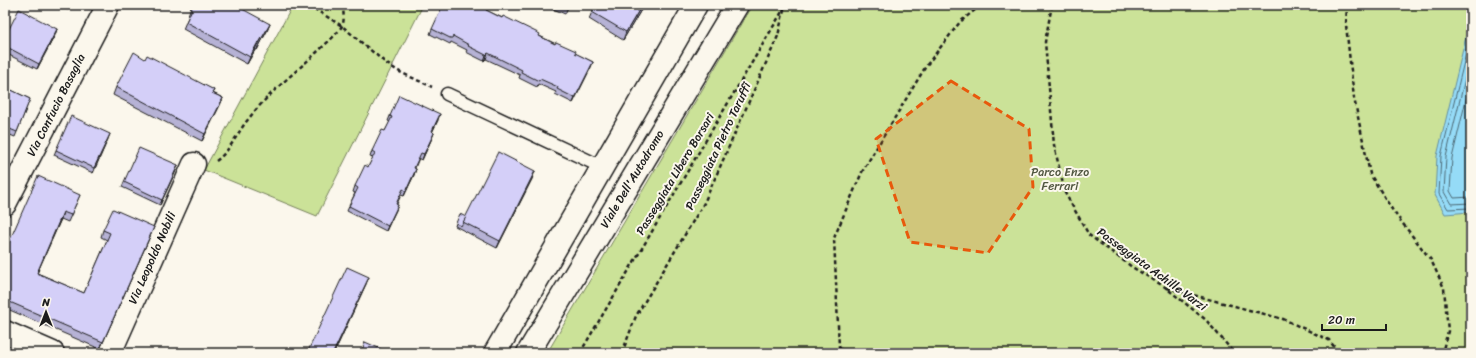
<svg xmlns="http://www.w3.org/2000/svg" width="1476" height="358" font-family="Sriracha,sans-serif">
<rect width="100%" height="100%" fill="#fbf7ec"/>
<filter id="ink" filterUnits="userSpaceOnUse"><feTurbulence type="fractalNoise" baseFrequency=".025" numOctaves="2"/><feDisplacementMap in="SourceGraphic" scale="8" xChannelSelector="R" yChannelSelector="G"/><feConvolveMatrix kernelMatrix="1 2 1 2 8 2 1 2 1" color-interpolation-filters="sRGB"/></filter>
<g filter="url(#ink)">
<g fill="#cbe298" stroke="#747f5a">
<polygon points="293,5 423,5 317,216 204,170"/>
<polygon points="752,5 1471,5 1471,353 547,353"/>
</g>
<polygon fill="#95dbf7" stroke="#658f9f" points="1471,16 1471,212 1445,214 1435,195 1437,156"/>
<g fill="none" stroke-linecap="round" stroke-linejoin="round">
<g stroke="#4c6874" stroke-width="1">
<polyline points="1471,33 1441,156 1439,194 1448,209 1471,208"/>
<polyline points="1471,54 1446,157 1444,192 1451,204 1471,203"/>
<polyline points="1471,79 1452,158 1450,191 1454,198 1471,197"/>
</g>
<g stroke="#1c1c1c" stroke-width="15">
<polyline id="lane" points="447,94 602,167"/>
</g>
<g stroke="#1c1c1c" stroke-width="25">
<g id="street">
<polyline points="5,204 108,5"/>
<polyline points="5,332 53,353"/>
<polyline points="110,353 194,164"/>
</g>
</g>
<g stroke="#1c1c1c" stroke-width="25">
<g id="secondary">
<polyline points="495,353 696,5"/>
<polyline points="528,353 737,5"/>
</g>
</g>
<g stroke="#1c1c1c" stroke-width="2.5" stroke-dasharray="4 3" stroke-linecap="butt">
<polyline points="308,5 342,26 387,64 400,72 432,87"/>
<polyline points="1052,5 1045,42 1054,145 1065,193 1089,235 1132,267 1165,287 1206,320 1229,347 1233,353"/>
<polyline points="1347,5 1346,25 1354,98 1370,174 1393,211 1431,260 1444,288 1448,331 1442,353"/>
<path d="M 216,161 C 231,150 238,131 250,117 C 268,94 292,75 314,55 C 323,46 335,37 342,26 C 345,20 343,12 343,5"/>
<polyline points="1167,288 1283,319 1329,340 1339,353"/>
<polyline points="580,353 786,5"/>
<polyline points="622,353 636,316 704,203 778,36 784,9"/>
<polyline points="846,353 839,347 834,238 862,172 926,66 960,22 981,5"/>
</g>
<use href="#lane" stroke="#fbf7ec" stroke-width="12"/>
<use href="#street" stroke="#fbf7ec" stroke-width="22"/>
<use href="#secondary" stroke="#fbf7ec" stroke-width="22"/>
</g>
<g fill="#b6b2d5" stroke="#1c1c1c">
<polygon points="59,5 71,5 68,10"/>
<polygon points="544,5 569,5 565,14"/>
<polygon points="596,5 644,5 623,40 589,19 592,12"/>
<polygon points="191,7 270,24 267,31 257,50 255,50 247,64 183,29 189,15 188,15"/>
<polygon points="486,10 593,62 591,67 573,103 555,94 556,92 538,84 537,87 519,78 520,75 486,59 484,61 466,52 467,50 451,42 450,44 430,34 432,29"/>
<polygon points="57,29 55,35 37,69 5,53 5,37"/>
<polygon points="145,59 214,90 213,93 223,98 220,105 202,141 113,95 116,87"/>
<polygon points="5,87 30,99 15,137 5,133"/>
<polygon points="390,116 438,120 432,132 434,133 432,138 422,160 419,158 415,168 416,169 414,175 404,196 401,195 397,204 396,210 386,231 347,211 355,193 353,192 355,186 368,167 373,158 370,157 372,151 385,131 390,122 388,121"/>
<polygon points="108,139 93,173 54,155 56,150"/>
<polygon points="178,165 160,205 122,187 124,182"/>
<polygon points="535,171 532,179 497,248 455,226 456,223"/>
<polygon points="80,195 68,222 61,219 37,273 84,293 107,240 101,237 103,230 151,234 100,349 5,308 5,251"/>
<polygon points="366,284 334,353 308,353 308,351"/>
</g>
<g fill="#9491ae" stroke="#1c1c1c">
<polygon points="642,5 644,5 623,40 626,32"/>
<polygon points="270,24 267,31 257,50 259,43"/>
<polygon points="57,29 55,35 37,69 39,64"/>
<polygon points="258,42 255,50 247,64 250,57"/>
<polygon points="488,53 486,59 484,61 486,55"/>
<polygon points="593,62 591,67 573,103 575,98"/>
<polygon points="223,98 220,105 202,141 205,134"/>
<polygon points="440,114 438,120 430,137 432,131"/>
<polygon points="434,133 432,138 422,160 424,154"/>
<polygon points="110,134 108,139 93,173 94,168"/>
<polygon points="178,165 176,171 160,205 162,200"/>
<polygon points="416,169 414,175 404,196 406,191"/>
<polygon points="535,171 532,179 497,248 500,241"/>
<polygon points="398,205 396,210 386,231 388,226"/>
<polygon points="63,212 61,219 34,280 37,273"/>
<polygon points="154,227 151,234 100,349 103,342"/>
<polygon points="369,277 366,284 334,353 333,353"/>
</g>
<g fill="#d4cff8" stroke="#1c1c1c">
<polygon points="192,5 235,5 270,24 259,43 258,42 250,57 186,22 192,9 191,7"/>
<polygon points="443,5 479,5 487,8 486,10 502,18 503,16 540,34 539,36 555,44 556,42 576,51 575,53 593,62 575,98 557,89 558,87 540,79 539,81 521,72 522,70 488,53 486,55 468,46 469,45 453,36 452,38 450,38 432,29"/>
<polygon points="596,5 642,5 626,32 592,12"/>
<polygon points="19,9 57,29 39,64 5,46 5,37"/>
<polygon points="134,52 145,59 147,55 214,90 212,93 223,98 205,134 116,87"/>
<polygon points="5,87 30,99 17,132 5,127"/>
<polygon points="399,95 440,114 432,131 434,133 424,154 421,153 414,168 416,169 406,191 403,189 396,204 398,205 388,226 349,206 358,188 355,186 365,165 368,167 375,153 372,151 382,130 385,131 392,117 390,116"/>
<polygon points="71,116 110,134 94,168 56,150"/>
<polygon points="139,148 178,165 162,200 124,182"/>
<polygon points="498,152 535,171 500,241 463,222"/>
<polygon points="38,176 80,195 71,215 63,212 37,273 84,293 110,233 103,230 113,209 154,227 103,342 5,300 5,251"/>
<polygon points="460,214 466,217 461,226 456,223"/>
<polygon points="347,267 369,277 333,353 314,353 308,351"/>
<polygon points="365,342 390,353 361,353"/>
</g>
</g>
<path fill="#e8590c" fill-opacity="0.2" stroke="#e8590c" stroke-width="3" stroke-dasharray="8 5" stroke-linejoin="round" d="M 951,81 L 1029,129 L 1033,187 L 988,253 L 910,242 L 876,139 Z"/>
<g text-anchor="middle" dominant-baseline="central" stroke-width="4" stroke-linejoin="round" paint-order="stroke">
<g font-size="12" fill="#1c1c1c" stroke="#fbf7ec">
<text transform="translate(56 105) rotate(-63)">Via Confucio Basaglia</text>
<text transform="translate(718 146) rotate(-65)">Passeggiata Pietro Taruffi</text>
<text transform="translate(675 174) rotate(-59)">Passeggiata Libero Borsari</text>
<text transform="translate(632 179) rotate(-59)">Viale Dell'Autodromo</text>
<text transform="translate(152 258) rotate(-66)">Via Leopoldo Nobili</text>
<text transform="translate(1152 269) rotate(36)">Passeggiata Achille Varzi</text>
</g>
<g font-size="12" fill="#515741" stroke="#fbf7ec">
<text x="1060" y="172">Parco Enzo<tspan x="1060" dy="14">Ferrari</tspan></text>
</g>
</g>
<rect width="1476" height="358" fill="none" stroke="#fbf7ec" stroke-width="20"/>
<rect x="10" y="10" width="1456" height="338" fill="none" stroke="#1c1c1c" stroke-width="1.5" filter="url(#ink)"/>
<g transform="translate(46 312)" stroke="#fbf7ec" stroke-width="3" paint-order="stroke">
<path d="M0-3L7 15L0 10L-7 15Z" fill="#1c1c1c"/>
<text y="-6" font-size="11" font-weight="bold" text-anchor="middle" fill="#1c1c1c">N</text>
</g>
<path d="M1322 324v6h64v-6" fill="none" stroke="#1c1c1c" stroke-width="2"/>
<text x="1328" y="324" font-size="12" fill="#1c1c1c" stroke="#fbf7ec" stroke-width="3" paint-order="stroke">20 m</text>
</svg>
